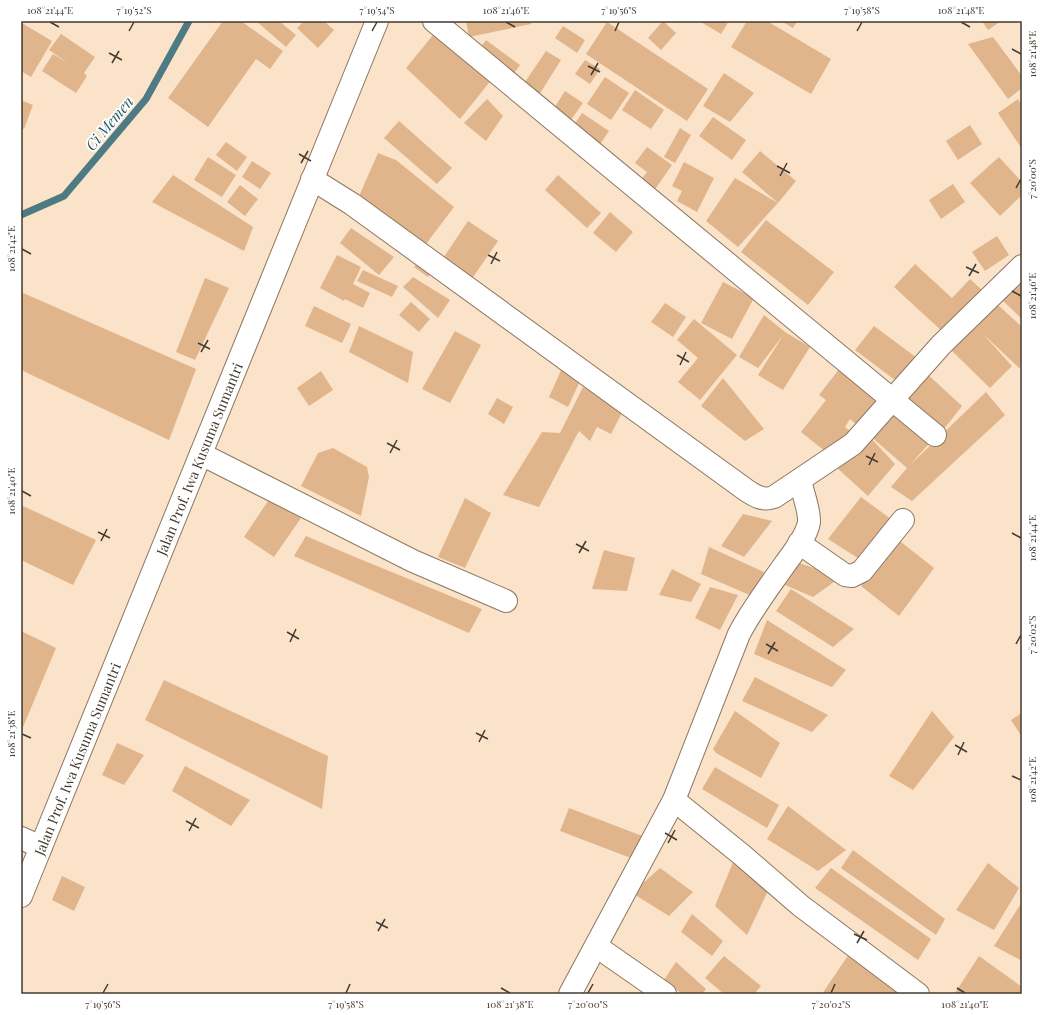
<svg xmlns="http://www.w3.org/2000/svg" width="1043" height="1015" font-family="'Playfair Display',serif">
<rect width="100%" height="100%" fill="#fae3c9"/>
<g fill="none" stroke-linecap="round" stroke-linejoin="round">
<polyline stroke="#4d7a83" stroke-width="7" points="21,215 64,196 146,99 189,21"/>
</g>
<g fill="#e0b58c">
<polygon points="223,21 241,21 283,51 270,69 256,59 208,127 168,98"/>
<polygon points="256,21 279,21 296,35 286,47"/>
<polygon points="304,21 324,21 334,30 318,48 297,28"/>
<polygon points="466,21 531,21 531,24 469,37"/>
<polygon points="663,21 676,33 661,50 648,38"/>
<polygon points="699,21 729,21 721,34"/>
<polygon points="747,21 767,21 831,59 811,94 731,47"/>
<polygon points="781,21 797,21 793,28"/>
<polygon points="982,21 1001,21 988,30"/>
<polygon points="607,22 708,89 687,121 586,54"/>
<polygon points="22,23 52,41 31,77 21,71"/>
<polygon points="563,26 585,40 577,53 555,38"/>
<polygon points="438,29 492,79 460,119 406,68"/>
<polygon points="61,34 95,57 84,73 87,76 76,93 42,71 53,54 69,64 49,50"/>
<polygon points="993,37 1022,76 1022,88 1008,99 968,44"/>
<polygon points="486,40 520,65 512,76 478,51"/>
<polygon points="546,51 561,60 537,98 521,88"/>
<polygon points="585,60 600,69 590,84 575,74"/>
<polygon points="724,73 754,93 730,122 703,106"/>
<polygon points="605,77 629,93 611,120 587,104"/>
<polygon points="635,90 664,110 651,129 622,110"/>
<polygon points="565,91 583,103 568,124 551,113"/>
<polygon points="487,99 503,116 486,141 464,123"/>
<polygon points="1018,99 1022,105 1022,149 998,113"/>
<polygon points="21,100 33,105 24,129 21,128"/>
<polygon points="582,113 609,131 597,149 570,131"/>
<polygon points="713,117 746,140 732,160 699,136"/>
<polygon points="399,121 452,168 437,184 384,138"/>
<polygon points="970,125 982,144 958,160 946,141"/>
<polygon points="680,128 691,135 675,163 664,157"/>
<polygon points="226,142 247,157 237,171 216,155"/>
<polygon points="647,147 672,165 651,195 637,185 647,172 635,163"/>
<polygon points="760,151 796,181 778,203 742,172"/>
<polygon points="378,153 396,160 454,207 423,248 356,203"/>
<polygon points="208,157 236,175 222,197 194,180"/>
<polygon points="999,157 1022,182 1022,195 1000,216 970,183"/>
<polygon points="252,161 271,173 260,189 242,177"/>
<polygon points="684,162 714,178 697,212 677,201 682,191 672,186"/>
<polygon points="173,175 253,227 244,251 152,202"/>
<polygon points="558,175 601,213 587,228 545,190"/>
<polygon points="735,178 778,203 738,247 706,221"/>
<polygon points="953,184 965,202 941,219 929,200"/>
<polygon points="240,185 258,199 245,216 227,202"/>
<polygon points="610,212 633,232 616,252 593,233"/>
<polygon points="766,220 834,272 808,305 741,252"/>
<polygon points="468,221 498,241 471,280 442,260"/>
<polygon points="351,228 394,257 379,275 340,243"/>
<polygon points="997,236 1009,255 985,271 972,252"/>
<polygon points="337,255 361,267 353,284 370,293 363,308 345,299 344,301 320,288"/>
<polygon points="422,257 435,267 428,277 414,267"/>
<polygon points="915,264 952,298 970,279 982,290 943,332 894,287"/>
<polygon points="363,270 398,286 392,297 357,281"/>
<polygon points="413,277 450,300 438,318 403,287"/>
<polygon points="1022,277 1022,319 1001,299"/>
<polygon points="205,278 229,288 195,360 176,352"/>
<polygon points="723,282 754,298 732,339 701,323"/>
<polygon points="21,292 196,369 169,440 21,370"/>
<polygon points="411,302 430,319 419,332 399,315"/>
<polygon points="665,303 686,317 673,337 651,322"/>
<polygon points="998,305 1022,327 1022,365 1019,368 982,333 1012,366 990,388 951,350 976,327"/>
<polygon points="314,306 351,324 342,343 305,326"/>
<polygon points="764,315 785,332 810,347 783,390 758,375 784,334 758,368 739,357"/>
<polygon points="694,319 737,355 700,400 678,382 698,358 677,340"/>
<polygon points="359,326 413,352 408,383 349,352"/>
<polygon points="874,326 917,358 899,383 855,350"/>
<polygon points="455,331 481,345 450,403 422,389"/>
<polygon points="563,366 581,379 568,407 549,397"/>
<polygon points="840,368 878,399 857,425 850,419 845,427 850,431 831,456 801,432 826,400 819,395"/>
<polygon points="321,371 333,390 309,406 297,388"/>
<polygon points="925,372 962,406 944,429 905,396"/>
<polygon points="723,378 764,429 745,441 701,406"/>
<polygon points="583,387 624,409 611,434 597,427 590,441 579,431 539,507 503,495 542,432 560,433"/>
<polygon points="986,392 1005,415 912,501 891,487 907,468 869,435 895,405 934,438 909,466"/>
<polygon points="497,398 513,407 504,424 488,414"/>
<polygon points="868,435 895,464 868,496 836,467"/>
<polygon points="333,448 367,467 369,477 361,516 301,486 318,453"/>
<polygon points="861,497 895,522 864,562 828,539"/>
<polygon points="270,498 301,518 274,557 244,537"/>
<polygon points="465,498 491,513 465,568 438,557"/>
<polygon points="21,505 96,540 73,585 21,560"/>
<polygon points="743,514 772,521 744,557 721,546"/>
<polygon points="306,536 355,557 482,609 469,633 294,556"/>
<polygon points="896,538 934,568 899,616 861,586"/>
<polygon points="709,547 766,573 754,597 701,574"/>
<polygon points="604,550 635,558 627,591 592,589"/>
<polygon points="799,563 841,577 813,597 785,585"/>
<polygon points="672,569 701,584 691,602 659,595"/>
<polygon points="710,587 738,595 720,630 695,618"/>
<polygon points="791,589 854,629 833,647 776,611"/>
<polygon points="767,620 846,670 832,687 754,654"/>
<polygon points="21,631 56,648 21,732"/>
<polygon points="755,677 828,715 812,732 742,701"/>
<polygon points="164,680 328,756 322,809 145,720"/>
<polygon points="735,711 780,743 761,778 716,753 713,749"/>
<polygon points="932,711 954,737 913,790 889,776"/>
<polygon points="1022,713 1022,737 1011,720"/>
<polygon points="117,743 144,755 124,785 102,775"/>
<polygon points="185,766 250,800 231,826 172,791"/>
<polygon points="715,767 779,805 767,828 702,789"/>
<polygon points="788,806 846,850 818,871 767,839"/>
<polygon points="569,808 645,837 636,860 560,831"/>
<polygon points="853,850 945,919 936,935 841,868"/>
<polygon points="734,860 768,891 747,935 715,906"/>
<polygon points="988,863 1019,888 994,930 956,910"/>
<polygon points="660,868 693,892 669,916 632,893"/>
<polygon points="831,868 931,939 918,960 815,888"/>
<polygon points="62,876 85,887 74,911 52,900"/>
<polygon points="1022,902 1022,961 994,946"/>
<polygon points="692,914 723,941 712,956 681,932"/>
<polygon points="849,954 900,991 898,994 822,994"/>
<polygon points="724,956 761,986 754,994 724,994 705,978"/>
<polygon points="979,956 1022,987 1022,994 955,993"/>
<polygon points="676,962 706,989 702,994 682,994 664,980"/>
</g>
<g fill="none" stroke-linecap="round" stroke-linejoin="round">
<g stroke="#8d7761" stroke-width="24">
<g id="minor">
<polyline points="434,21 935,435"/>
<path d="M 312,179 L 352,204 L 746,490 C 755,496 763,501 774,497 L 853,444 L 941,345 L 1022,266"/>
<polyline points="201,454 413,561 506,601"/>
<polyline points="799,543 845,575 852,576 862,571 903,520"/>
<polyline points="674,800 742,855 801,906 918,994"/>
<polyline points="21,838 41,847"/>
<polyline points="596,946 665,994"/>
<path d="M 570,994 L 674,800 L 739,634 C 752,609 769,587 785,564 C 793,553 807,536 809,522 C 810,511 802,491 800,480"/>
</g>
</g>
<g stroke="#8d7761" stroke-width="24">
<g id="major">
<path id="s1" d="M 21,896 L 377,21"/>
</g>
</g>
<use href="#minor" stroke="#fff" stroke-width="22"/>
<use href="#major" stroke="#fff" stroke-width="22"/>
</g>
<path fill="none" stroke="#433a30" stroke-width="1.5" d="M 50,22 L 59,27M 506,22 L 515,27M 961,22 L 970,27M 129,31 L 134,22M 372,31 L 377,22M 615,31 L 619,22M 857,31 L 862,22M 1012,49 L 1021,54M 109,53 L 122,60M 112,63 L 119,51M 588,66 L 600,72M 591,75 L 598,63M 299,154 L 311,161M 301,163 L 308,151M 777,166 L 790,173M 780,176 L 787,163M 1016,188 L 1021,179M 22,249 L 31,254M 488,255 L 500,261M 491,264 L 497,252M 966,267 L 979,273M 969,276 L 976,264M 1012,291 L 1021,296M 198,343 L 210,349M 201,352 L 208,340M 677,355 L 689,362M 680,365 L 686,352M 387,443 L 400,450M 390,453 L 397,440M 866,456 L 878,462M 869,465 L 875,453M 22,491 L 31,496M 98,532 L 110,538M 1012,533 L 1021,538M 101,541 L 107,529M 576,544 L 589,551M 579,553 L 586,541M 287,632 L 299,639M 290,642 L 296,629M 766,644 L 778,651M 1016,644 L 1021,635M 768,654 L 775,642M 476,733 L 488,739M 22,734 L 31,738M 479,742 L 485,730M 955,745 L 967,752M 958,755 L 964,742M 1012,776 L 1021,780M 186,821 L 199,828M 189,831 L 196,818M 665,833 L 677,840M 668,843 L 675,830M 376,922 L 388,928M 378,931 L 385,919M 854,934 L 867,940M 857,943 L 864,931M 501,988 L 510,993M 957,988 L 965,993M 103,993 L 108,984M 346,993 L 350,984M 588,993 L 593,984M 831,993 L 835,984"/>
<g text-anchor="middle" dominant-baseline="central" stroke-width="3.5" stroke-linejoin="round" paint-order="stroke">
<g font-size="14" fill="#433a30" stroke="#fff">
<text stroke="none"><textPath href="#s1" startOffset="472">Jalan Prof. Iwa Kusuma Sumantri</textPath></text>
<text stroke="none"><textPath href="#s1" startOffset="148">Jalan Prof. Iwa Kusuma Sumantri</textPath></text>
</g>
<g font-size="15" font-style="italic" fill="#235d69" stroke="#fff">
<text transform="translate(109 123) rotate(-50)">Ci Memen</text>
</g>
</g>
<rect width="1043" height="1015" fill="none" stroke="#ffffff" stroke-width="44"/>
<rect x="22" y="22" width="999" height="971" fill="none" stroke="#433a30" stroke-width="1.5"/>
<g font-size="10" text-anchor="middle" fill="#433a30">
<text x="50" y="14">108°21'44"E</text>
<text x="134" y="14">7°19'52"S</text>
<text x="377" y="14">7°19'54"S</text>
<text x="506" y="14">108°21'46"E</text>
<text x="619" y="14">7°19'56"S</text>
<text x="862" y="14">7°19'58"S</text>
<text x="961" y="14">108°21'48"E</text>
<text transform="translate(1032 54) rotate(-90)" y="4">108°21'48"E</text>
<text transform="translate(1032 179) rotate(-90)" y="4">7°20'00"S</text>
<text transform="translate(11 249) rotate(-90)" y="4">108°21'42"E</text>
<text transform="translate(1032 296) rotate(-90)" y="4">108°21'46"E</text>
<text transform="translate(11 491) rotate(-90)" y="4">108°21'40"E</text>
<text transform="translate(1032 538) rotate(-90)" y="4">108°21'44"E</text>
<text transform="translate(1032 635) rotate(-90)" y="4">7°20'02"S</text>
<text transform="translate(11 734) rotate(-90)" y="4">108°21'38"E</text>
<text transform="translate(1032 780) rotate(-90)" y="4">108°21'42"E</text>
<text x="103" y="1008">7°19'56"S</text>
<text x="346" y="1008">7°19'58"S</text>
<text x="510" y="1008">108°21'38"E</text>
<text x="588" y="1008">7°20'00"S</text>
<text x="831" y="1008">7°20'02"S</text>
<text x="965" y="1008">108°21'40"E</text>
</g>
</svg>
